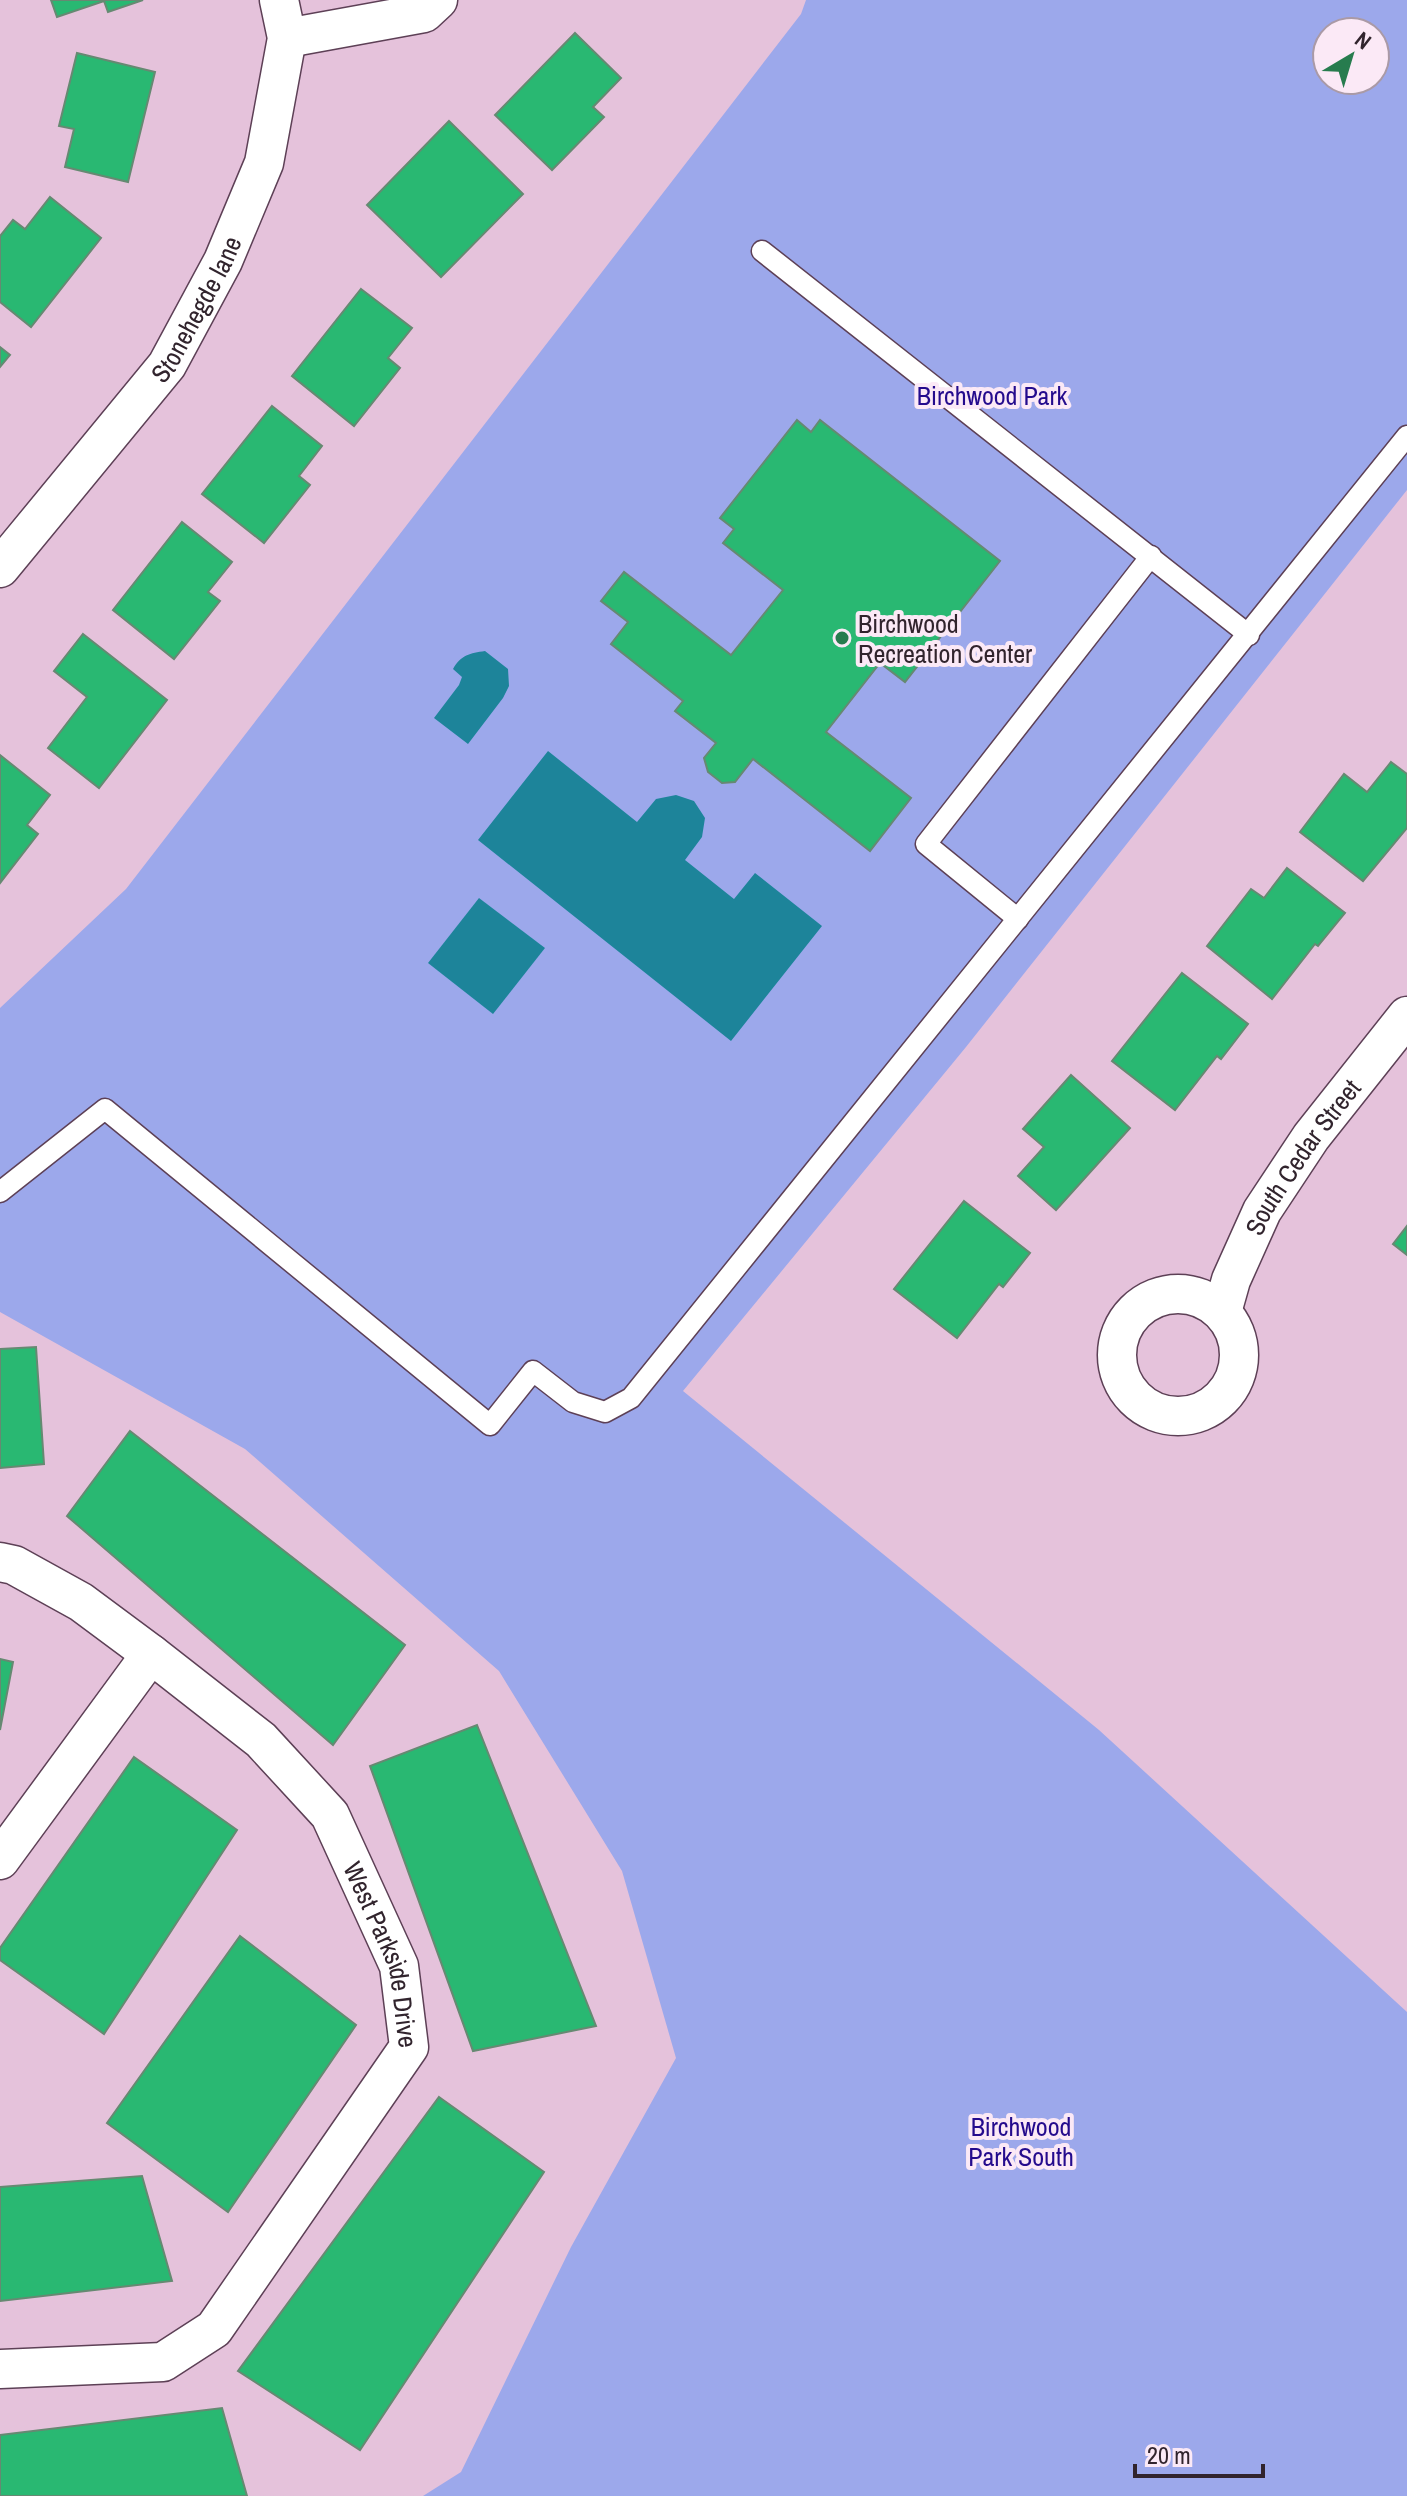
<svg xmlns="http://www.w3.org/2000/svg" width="1407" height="2496" font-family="'Archivo Narrow',sans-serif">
<rect width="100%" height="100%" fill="#e5c2db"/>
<path fill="#9ca8eb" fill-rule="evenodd" d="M 806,0 L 1407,0 L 1407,490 L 966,1047 L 683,1391 L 1099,1730 L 1407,2012 L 1407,2496 L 423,2496 L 461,2472 L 571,2247 L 676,2058 L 622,1871 L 499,1671 L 245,1449 L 0,1312 L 0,1008 L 126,889 L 801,14 ZM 1327,32 L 1375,32 L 1375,80 L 1327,80 Z"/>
<g fill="#1d849a">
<path d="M 485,651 L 508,669 L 509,686 L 503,698 L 468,744 L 434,718 L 459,685 L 462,677 L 453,669 C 461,655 470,653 485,651 Z"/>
<polygon points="548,751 637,822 656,799 676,795 694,801 705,818 702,837 685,860 734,899 755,873 822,926 731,1041 478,840"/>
<polygon points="479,898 545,948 493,1014 428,963"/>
</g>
<g fill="#29b872" stroke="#668972" stroke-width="2">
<polygon points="51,0 143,0 108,12 104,1 57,17"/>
<polygon points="575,33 621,78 593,107 604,117 552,170 495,115"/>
<polygon points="77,53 155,72 128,182 65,167 74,129 59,126"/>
<polygon points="449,121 523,194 441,277 367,205"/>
<polygon points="50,197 101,238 31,327 0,302 0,236 13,220 25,229"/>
<polygon points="361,289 412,328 388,358 400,368 354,426 292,376"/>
<polygon points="0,347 10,355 0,367"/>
<polygon points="272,406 322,446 299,476 310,485 264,543 202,494"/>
<polygon points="797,420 811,432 820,420 1000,561 905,682 880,663 826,732 911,798 870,851 753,759 735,782 722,783 708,772 704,758 716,743 675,711 683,701 611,644 628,622 601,601 624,572 731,655 783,590 723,543 734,529 720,518"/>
<polygon points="182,522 232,562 208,592 220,601 174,659 113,610"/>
<polygon points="83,634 167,700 99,788 48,748 87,697 54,671"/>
<polygon points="0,755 50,795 27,825 38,834 0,883"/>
<polygon points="1391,762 1407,774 1407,828 1363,881 1300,832 1344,774 1367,792"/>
<polygon points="1287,868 1345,913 1318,946 1315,944 1272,999 1207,946 1251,889 1264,898"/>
<polygon points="1182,973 1248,1024 1221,1059 1217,1056 1175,1110 1112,1061"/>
<polygon points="1071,1075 1130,1128 1056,1210 1018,1176 1044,1147 1023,1129"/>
<polygon points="964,1201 1030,1253 1003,1287 999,1284 957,1338 894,1289"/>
<polygon points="1407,1226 1407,1255 1393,1244"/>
<polygon points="36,1347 44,1464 0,1468 0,1349"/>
<polygon points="130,1431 405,1645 333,1745 67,1516"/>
<polygon points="0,1659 13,1662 0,1730"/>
<polygon points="477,1725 596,2026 473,2051 370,1766"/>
<polygon points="134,1757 237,1830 104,2034 0,1960 0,1948"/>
<polygon points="240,1936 356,2025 228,2212 107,2123"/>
<polygon points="439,2097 544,2172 360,2450 238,2371"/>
<polygon points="142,2176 172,2281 0,2301 0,2187"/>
<polygon points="222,2408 247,2496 0,2496 0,2435"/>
</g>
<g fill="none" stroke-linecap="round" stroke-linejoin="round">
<g stroke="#5d4056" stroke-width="23">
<g id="service">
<polyline points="762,251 1249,635"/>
<polyline points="1018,919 926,844 1151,556"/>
<polyline points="0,1192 105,1109 490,1425 533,1371 573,1402 605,1412 631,1398 1407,436"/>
</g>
</g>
<g stroke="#5d4056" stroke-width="41">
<g id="minor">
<polyline points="287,38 424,13 438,0"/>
<path id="s1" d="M 0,568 L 167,365 L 223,261 L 264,163 L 287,38 L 279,0"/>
<circle cx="1178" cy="1355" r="61"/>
<path id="s2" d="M 1222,1312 L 1231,1280 L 1262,1211 L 1311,1137 L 1407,1016"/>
<path id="s3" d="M 0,1562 L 14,1565 L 81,1602 L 151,1654 L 261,1740 L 330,1815 L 399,1966 L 409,2047 L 214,2329 L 163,2362 L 0,2369"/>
<polyline points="0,1860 151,1654"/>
</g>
</g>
<use href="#service" stroke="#fff" stroke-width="20"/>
<use href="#minor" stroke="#fff" stroke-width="38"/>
</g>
<circle fill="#277c4e" stroke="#fbe9f6" stroke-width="3" cx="842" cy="638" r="8"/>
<g text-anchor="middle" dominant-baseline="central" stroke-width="8" stroke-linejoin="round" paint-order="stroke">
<g font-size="26" fill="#31242d" stroke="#fbe9f6">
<text stroke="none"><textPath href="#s1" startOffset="326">Stonehegde lane</textPath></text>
<text stroke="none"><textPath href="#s2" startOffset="176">South Cedar Street</textPath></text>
<text stroke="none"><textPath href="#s3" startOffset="570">West Parkside Drive</textPath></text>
</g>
<g font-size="26" fill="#240b8d" stroke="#fbe9f6">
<text x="992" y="395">Birchwood Park</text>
<text x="1021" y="2126">Birchwood<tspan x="1021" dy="30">Park South</tspan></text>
</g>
<g font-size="26" fill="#31242d" stroke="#fbe9f6" text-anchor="start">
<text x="858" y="623">Birchwood<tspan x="858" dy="30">Recreation Center</tspan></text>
</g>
</g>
<g transform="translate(1351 56) rotate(38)"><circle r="38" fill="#fbe9f6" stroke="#aa9aa6" stroke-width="2"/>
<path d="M0-6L14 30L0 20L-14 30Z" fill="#277c4e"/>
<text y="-12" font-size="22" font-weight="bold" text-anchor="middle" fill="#31242d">N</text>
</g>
<path d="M1135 2464v12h128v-12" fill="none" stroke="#31242d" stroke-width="4"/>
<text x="1147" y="2464" font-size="24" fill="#31242d" stroke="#fbe9f6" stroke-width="6" paint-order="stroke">20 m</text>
</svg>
